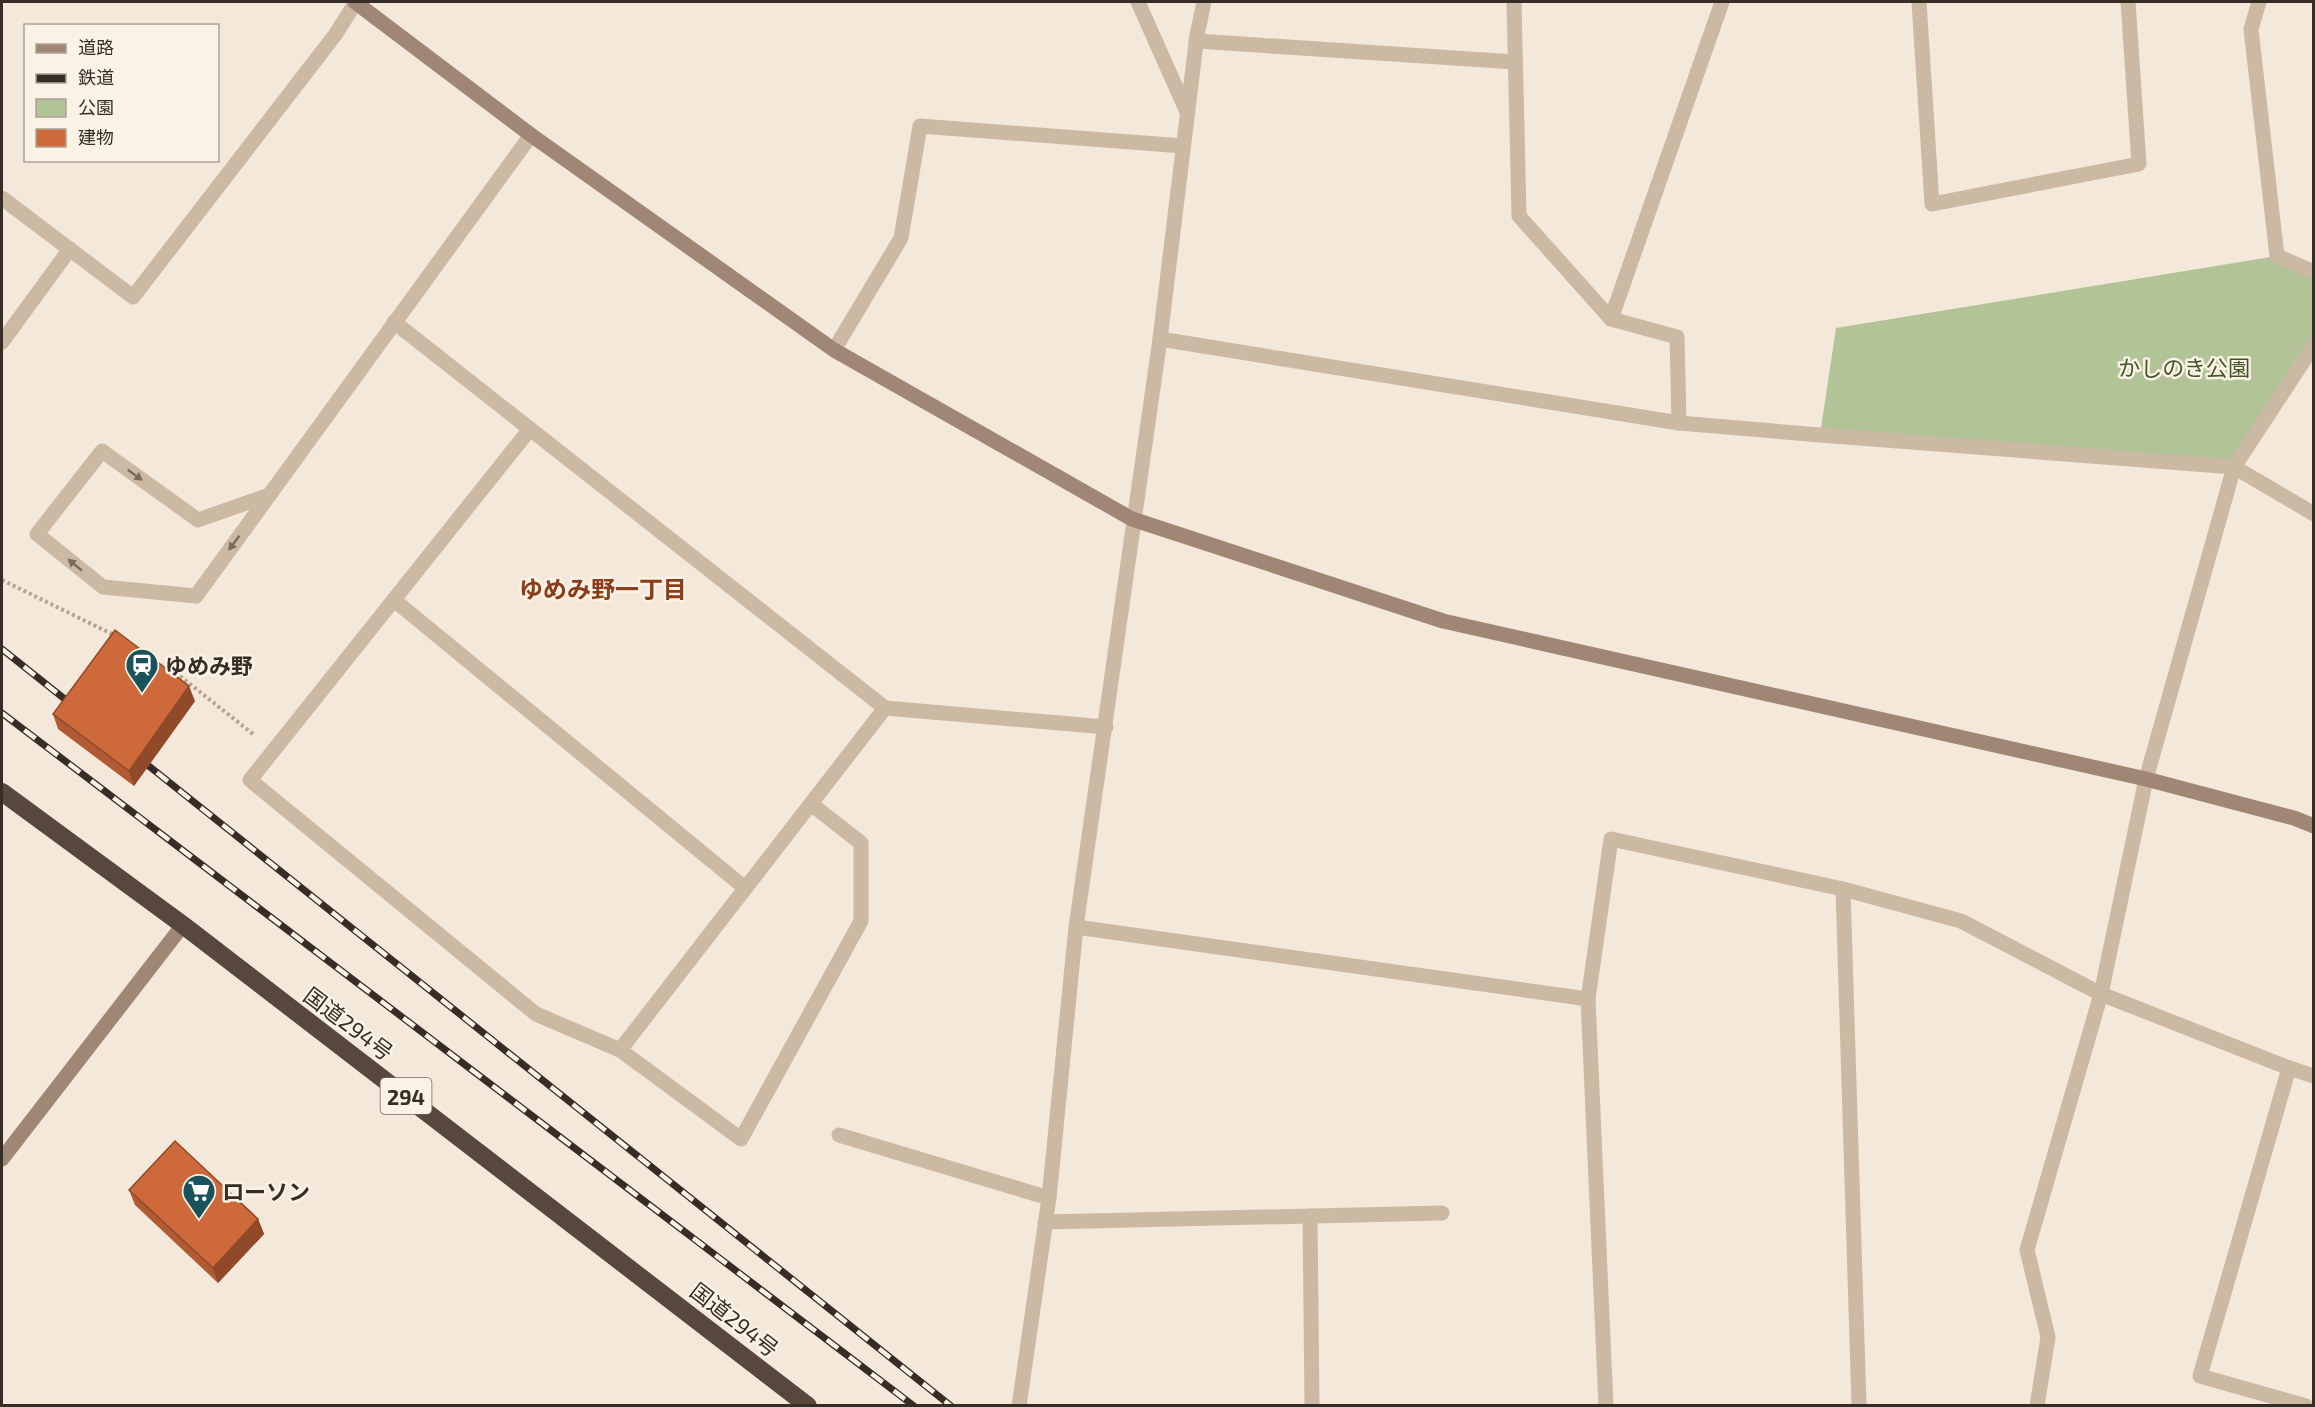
<svg xmlns="http://www.w3.org/2000/svg" width="2315" height="1407" font-family="'Exo 2','Noto Sans JP',sans-serif">
<rect width="100%" height="100%" fill="#f3e8d9"/>
<polygon fill="#b2c398" points="2277,256 2313,272 2313,345 2234,467 1820,435 1836,328"/>
<g fill="none" stroke-linecap="round" stroke-linejoin="round">
<g stroke="#b8a38e" stroke-width="4" stroke-dasharray="3 3" stroke-linecap="butt">
<polyline points="2,580 114,635"/>
<polyline points="160,666 166,665 253,734"/>
</g>
<g stroke="#ccb9a4" stroke-width="15">
<polyline points="1138,2 1187,112"/>
<polyline points="1514,2 1519,216 1611,319 1677,337 1679,423"/>
<polyline points="1919,2 1932,204 2139,164 2128,2"/>
<polyline points="2259,2 2251,29 2277,256 2314,272"/>
<polyline points="1196,41 1515,62"/>
<polyline points="2,198 133,297 335,35 356,2"/>
<polyline points="1611,319 1722,2"/>
<polyline points="394,322 885,708 1106,727"/>
<polyline points="1160,339 1679,423 1820,435 2234,467 2314,514"/>
<polyline points="2,342 70,249"/>
<polyline points="834,350 901,238 920,126 1183,146"/>
<polyline points="530,429 250,780 536,1014 620,1050 885,708"/>
<polyline points="269,495 198,520 102,451 37,534 103,587 196,596 531,135"/>
<polyline points="394,600 745,888"/>
<polyline points="1843,889 1859,1406"/>
<polyline points="1076,927 1588,999 1606,1406"/>
<polyline points="1588,999 1611,839 1843,889 1961,921 2101,994 2289,1068 2200,1376 2306,1406"/>
<polyline points="620,1050 741,1139 861,921 861,843 811,804"/>
<polyline points="2289,1068 2314,1076"/>
<polyline points="839,1135 1049,1198"/>
<polyline points="1310,1216 1312,1406"/>
<polyline points="1045,1222 1442,1213"/>
<polyline points="1019,1406 1049,1198 1076,927 1160,339 1197,35 1204,2"/>
<polyline points="2037,1406 2048,1337 2027,1250 2101,994 2146,779 2234,467 2314,345"/>
</g>
<g stroke="#a08775" stroke-width="15">
<polyline points="355,2 531,135 834,350 1132,519 1443,621 2146,779 2294,818 2314,826"/>
<polyline points="2,1159 183,925"/>
</g>
<polyline stroke="#58473c" stroke-width="18" points="2,792 183,925 808,1406"/>
<g stroke="#372c26" stroke-width="7">
<g id="rail">
<polyline points="2,649 76,708"/>
<polyline points="2,713 914,1406"/>
<polyline points="135,755 951,1406"/>
</g>
</g>
<use href="#rail" stroke="#faf2e5" stroke-width="4.5" stroke-dasharray="14" stroke-linecap="butt"/>
</g>
<g fill="#b15a33">
<polygon points="195,701 134,786 58,729 53,714"/>
<polygon points="129,1190 258,1219 264,1234 218,1283 135,1205"/>
</g>
<g fill="#904a29">
<polygon points="189,686 195,701 134,786 129,771"/>
<polygon points="258,1219 264,1234 218,1283 213,1268"/>
</g>
<g fill="#ce693b" stroke="#904a29" stroke-width="1.5">
<polygon points="115,630 189,686 129,771 53,714"/>
<polygon points="175,1141 258,1219 213,1268 129,1190"/>
</g>
<defs><path id="oneway-solid" d="M-6-.8H1V-3.2L6.5 0L1 3.2V.8H-6Z" transform="scale(1.5)"/></defs>
<g fill="#7a6b5f">
<use href="#oneway-solid" transform="translate(135 475) rotate(36)"/>
<use href="#oneway-solid" transform="translate(234 543) rotate(126)"/>
<use href="#oneway-solid" transform="translate(75 565) rotate(-141)"/>
</g>
<defs>
<g id="station-pin" transform="scale(1.725)"><path d="M0 17L-7.5 6A9.5 9.5 0 1 1 7.5 6Z" fill="#19525b" stroke="#faf2e5"/><path d="M-3-6H3Q5-6 5-4V2Q5 4 3 4L4.5 6H3L1.5 4h-3L-3 6H-4.5L-3 4Q-5 4-5 2V-4Q-5-6-3-6ZM-3.5-4v3h7v-3ZM-3.5 1v1.5H-2V1ZM2 1v1.5H3.5V1Z" fill="#fff"/></g>
<g id="supermarket-pin" transform="scale(1.725)"><path d="M0 17L-7.5 6A9.5 9.5 0 1 1 7.5 6Z" fill="#19525b" stroke="#faf2e5"/><path d="M-6-5.5h2.5l.6 2H6L4.5 2H-2.5L-4.4-4H-6ZM-1.5 3.2a1.3 1.3 0 1 0 .1 0ZM3 3.2a1.3 1.3 0 1 0 .1 0Z" fill="#fff"/></g>
</defs>
<g fill-rule="evenodd">
<use href="#station-pin" x="142" y="665"/>
<use href="#supermarket-pin" x="199" y="1191"/>
</g>
<g text-anchor="middle" dominant-baseline="central" stroke-width="5" stroke-linejoin="round" paint-order="stroke">
<rect fill="#faf2e5" stroke="#72675f" stroke-width="1.5" x="380.5" y="1078" width="51" height="36" rx="4.5"/>
<g font-size="21" font-weight="bold" fill="#372c26">
<text x="406" y="1096">294</text>
</g>
<g font-size="22" fill="#425728" stroke="#faf2e5">
<text x="2184" y="367">かしのき公園</text>
</g>
<g font-size="22" font-weight="bold" fill="#372c26" stroke="#faf2e5" text-anchor="start">
<text x="165" y="665">ゆめみ野</text>
<text x="222" y="1191">ローソン</text>
</g>
<g font-size="22" fill="#372c26" stroke="#faf2e5">
<text transform="translate(349 1023) rotate(37)">国道294号</text>
<text transform="translate(735 1319) rotate(38)">国道294号</text>
</g>
<g font-size="24" font-weight="bold" fill="#8b3c1a" stroke="#faf2e5">
<text x="603" y="588">ゆめみ野一丁目</text>
</g>
</g>
<rect width="2315" height="1407" fill="none" stroke="#372c26" stroke-width="6"/>
<rect x="24" y="24" width="195" height="138" fill="#faf2e5" stroke="#aca399" stroke-width="1.5"/>
<rect x="36" y="44" width="30" height="9" fill="#a08775" stroke="#aca399" stroke-width="1.5"/>
<text x="78" y="54" font-size="18" fill="#372c26">道路</text>
<rect x="36" y="74" width="30" height="9" fill="#372c26" stroke="#aca399" stroke-width="1.5"/>
<text x="78" y="84" font-size="18" fill="#372c26">鉄道</text>
<rect x="36" y="99" width="30" height="18" fill="#b2c398" stroke="#aca399" stroke-width="1.5"/>
<text x="78" y="114" font-size="18" fill="#372c26">公園</text>
<rect x="36" y="129" width="30" height="18" fill="#ce693b" stroke="#aca399" stroke-width="1.5"/>
<text x="78" y="144" font-size="18" fill="#372c26">建物</text>
</svg>
